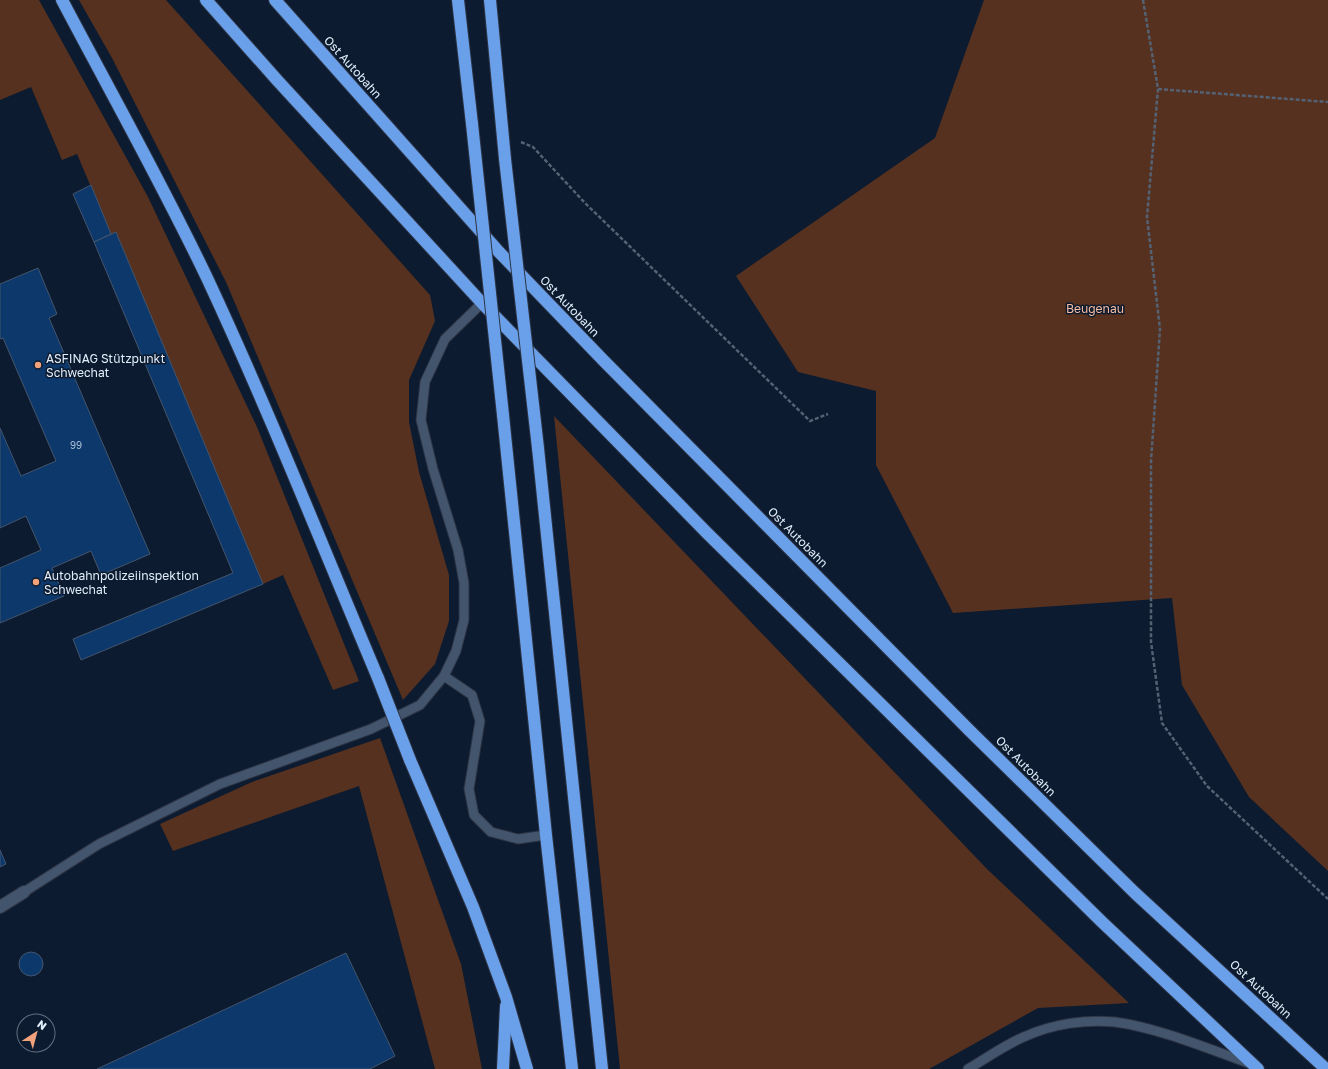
<svg xmlns="http://www.w3.org/2000/svg" width="1328" height="1069" font-family="'Golos Text',sans-serif">
<rect width="100%" height="100%" fill="#0c1b2f"/>
<g fill="#56311f">
<polygon points="0,0 39,0 148,197 257,427 359,681 333,690 283,575 263,584 116,233 111,234 77,154 62,160 31,87 0,100"/>
<polygon points="79,0 166,0 430,295 435,321 409,380 409,422 419,472 449,575 449,621 435,664 403,700 226,282 112,58"/>
<polygon points="984,0 1328,0 1328,871 1249,797 1182,685 1172,598 953,613 876,465 876,391 798,372 736,276 935,138"/>
<polygon points="554,416 987,869 1129,1003 1038,1008 929,1069 620,1069"/>
<polygon points="380,738 461,964 482,1069 435,1069 359,786 173,851 160,824 252,782"/>
</g>
<g fill="#0d386c" stroke="#44556c">
<polygon points="91,185 111,234 94,242 73,194"/>
<polygon points="116,232 263,584 81,660 73,639 233,573 94,242"/>
<polygon points="38,268 57,314 49,318 150,554 101,575 91,551 52,568 64,596 0,623 0,568 41,550 26,516 0,528 0,428 21,476 56,461 3,338 0,339 0,284"/>
<polygon points="0,850 6,864 0,867"/>
<circle cx="31" cy="964" r="12"/>
<polygon points="346,953 395,1056 370,1069 97,1069"/>
</g>
<g fill="none" stroke-linecap="round" stroke-linejoin="round">
<g stroke="#2d3344" stroke-width="11">
<g id="lane">
<polyline points="444,676 472,695 480,721 469,789 474,815 491,832 518,839 546,835"/>
<polyline points="24,892 99,844 220,784 371,729 420,705 444,676 456,651 464,620 464,583 458,550 433,469 421,420 425,382 445,339 482,303"/>
<path d="M 968,1069 C 987,1058 1006,1044 1026,1036 C 1053,1024 1086,1019 1115,1022 C 1159,1028 1209,1049 1251,1064"/>
</g>
</g>
<g stroke="#2d3344" stroke-width="14">
<polyline id="street" points="0,907 24,892"/>
</g>
<g stroke="#2d3344" stroke-width="14">
<g id="highway">
<path d="M 62,0 C 111,93 163,185 208,280 C 269,411 322,545 378,678"/>
<polyline points="206,0 277,80 482,303 707,533 1102,922 1258,1069"/>
<polyline points="275,0 499,252 603,360 969,730 1135,893 1326,1069"/>
<polyline points="458,0 472,124"/>
<polyline points="490,0 505,159"/>
<polyline points="503,415 546,835 572,1069"/>
<polyline points="538,448 602,1069"/>
<polyline points="410,760 473,907 506,997 527,1069"/>
<polyline points="503,1069 506,1006"/>
</g>
</g>
<g stroke="#546274" stroke-width="2.5" stroke-dasharray="4 2" stroke-linecap="butt">
<polyline points="1143,0 1158,89 1147,217 1160,329 1151,461 1151,642 1162,723 1207,786 1328,899"/>
<polyline points="1158,89 1328,102"/>
<polyline points="521,142 533,147 585,203 810,421 828,414"/>
</g>
<use href="#lane" stroke="#43556c" stroke-width="9"/>
<use href="#street" stroke="#43556c" stroke-width="12"/>
<use href="#highway" stroke="#6aa0e9" stroke-width="12"/>
<g stroke="#2d3344" stroke-width="14" stroke-linecap="butt">
<g id="highway-bridge">
<polyline points="472,124 503,415"/>
<polyline points="505,159 538,448"/>
<polyline points="378,678 410,760"/>
</g>
</g>
<use href="#highway-bridge" stroke="#6aa0e9" stroke-width="12"/>
</g>
<g fill="#f1a17c" stroke="#0c1b2f" stroke-width="1.5">
<circle cx="38" cy="365" r="4"/>
<circle cx="36" cy="582" r="4"/>
</g>
<g text-anchor="middle" dominant-baseline="central" stroke-width="3" stroke-linejoin="round" paint-order="stroke">
<g font-size="10" fill="#acbfd6">
<text x="76" y="445">99</text>
</g>
<g font-size="12" fill="#e1ecfa" stroke="#0c1b2f">
<text transform="translate(353 67) rotate(48)">Ost Autobahn</text>
<text transform="translate(570 306) rotate(46)">Ost Autobahn</text>
<text transform="translate(798 537) rotate(45)">Ost Autobahn</text>
<text transform="translate(1026 766) rotate(45)">Ost Autobahn</text>
<text transform="translate(1261 989) rotate(43)">Ost Autobahn</text>
</g>
<g font-size="12" fill="#f7bca0" stroke="#0c1b2f">
<text x="1095" y="308">Beugenau</text>
</g>
<g font-size="12" fill="#e1ecfa" stroke="#0c1b2f" text-anchor="start">
<text x="46" y="358">ASFINAG Stützpunkt<tspan x="46" dy="14">Schwechat</tspan></text>
<text x="44" y="575">Autobahnpolizeiinspektion<tspan x="44" dy="14">Schwechat</tspan></text>
</g>
</g>
<g transform="translate(36 1033) rotate(36)"><circle r="19" fill="#0c1b2f" stroke="#616f80"/>
<path d="M0-3L7 15L0 10L-7 15Z" fill="#f1a17c"/>
<text y="-6" font-size="11" font-weight="bold" text-anchor="middle" fill="#e1ecfa">N</text>
</g>
</svg>
